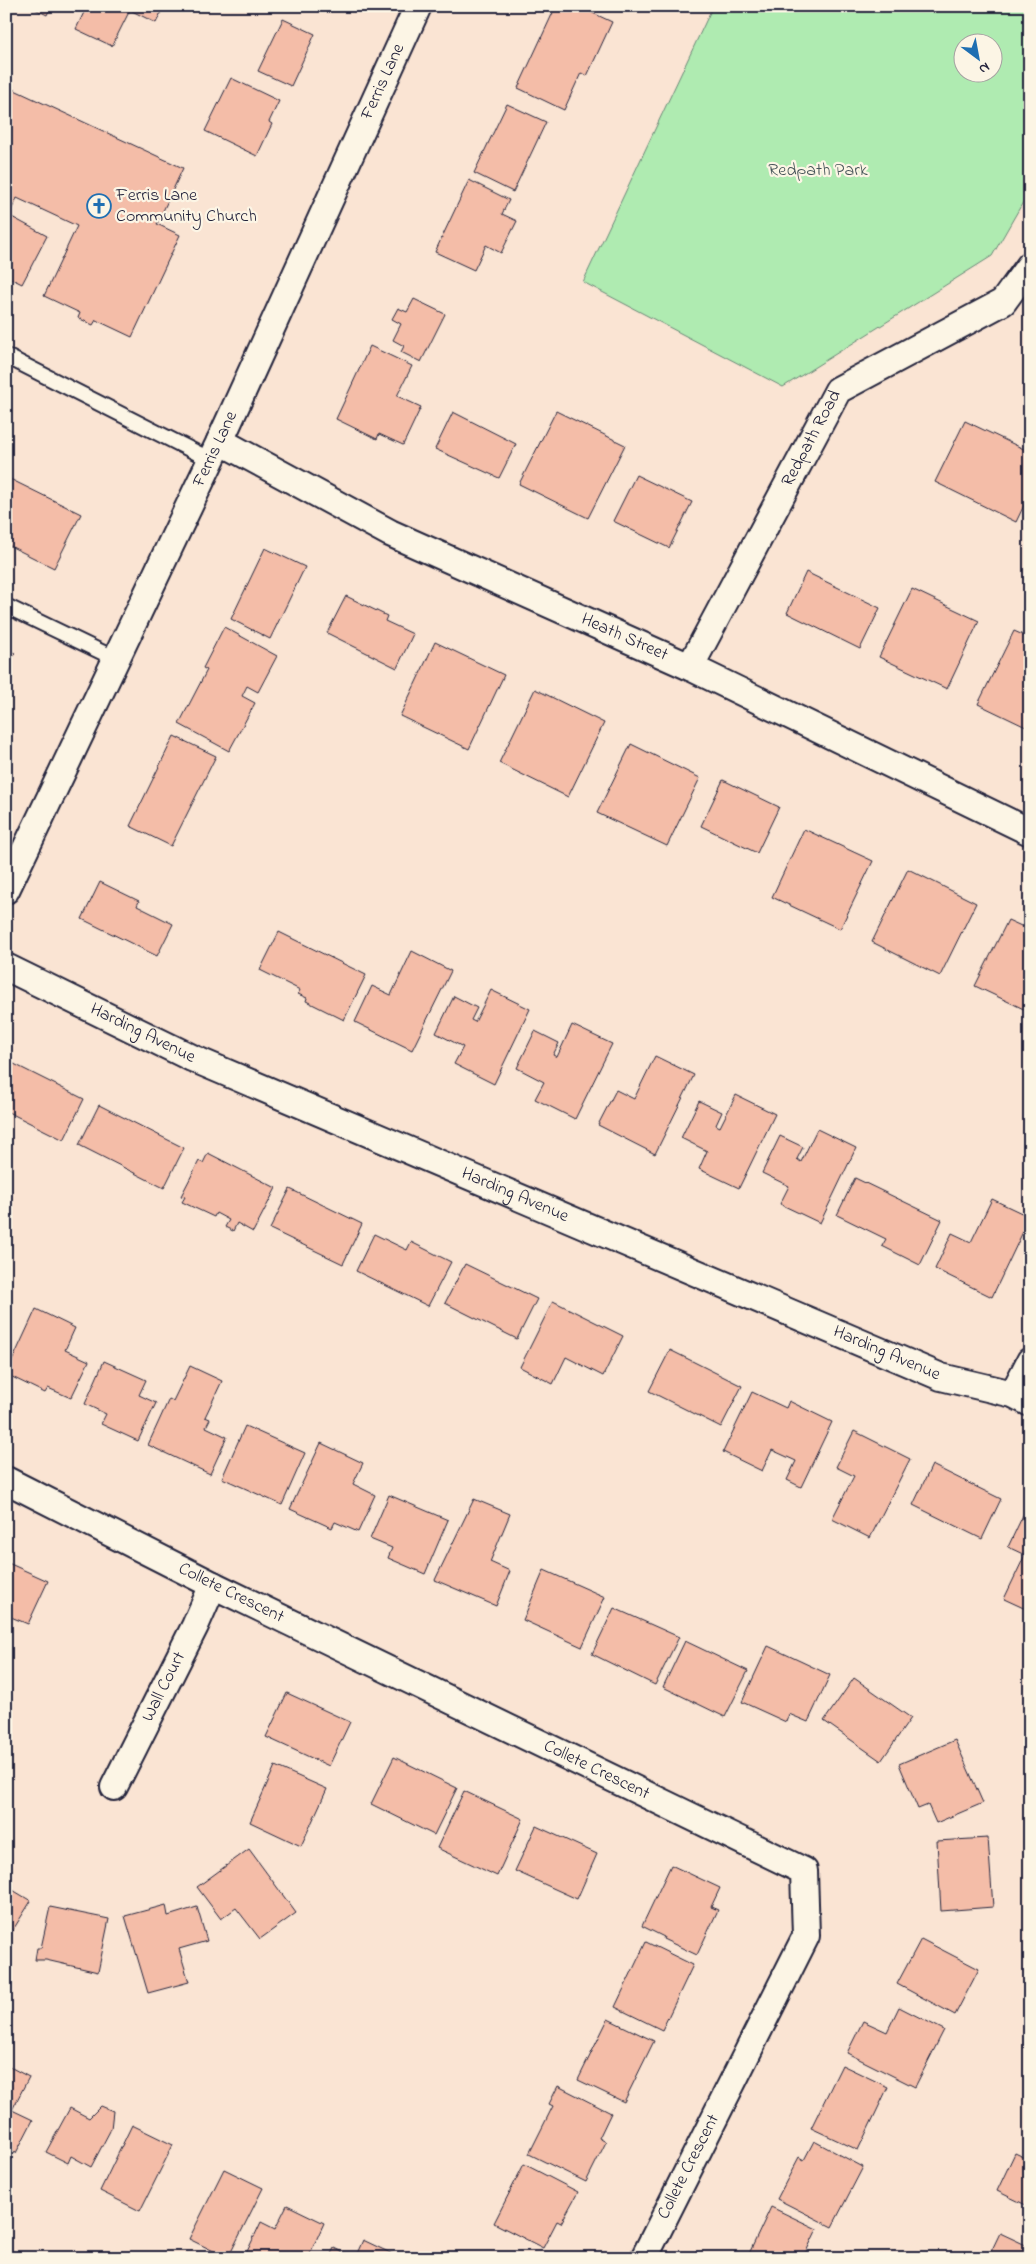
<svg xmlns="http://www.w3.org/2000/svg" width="1036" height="2264" font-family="'Indie Flower',sans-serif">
<rect width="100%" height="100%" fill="#fae4d3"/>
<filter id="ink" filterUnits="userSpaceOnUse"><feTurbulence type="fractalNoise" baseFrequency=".02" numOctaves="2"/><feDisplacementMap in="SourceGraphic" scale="10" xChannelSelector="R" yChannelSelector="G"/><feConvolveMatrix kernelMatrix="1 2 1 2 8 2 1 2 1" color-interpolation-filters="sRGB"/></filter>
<g filter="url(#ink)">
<path fill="#afebb1" stroke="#688676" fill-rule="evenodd" d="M 713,6 L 1030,6 L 1030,190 L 992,256 L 783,387 L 583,282 ZM 994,42 L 994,72 L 964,72 L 964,42 Z"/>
<g fill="#f4bda8" stroke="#22223b">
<polygon points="29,6 51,6 47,15"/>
<polygon points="87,6 164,6 156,23 130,10 112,46 76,29"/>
<polygon points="556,6 578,6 612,22 587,76 581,73 564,110 518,88"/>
<polygon points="283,19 315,34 291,86 258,71"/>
<polygon points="231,78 279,101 269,122 272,124 257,156 205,131"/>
<polygon points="6,86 183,168 157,224 180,235 132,337 96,320 93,325 78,318 80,313 44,296 77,226 17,198 9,215 6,214"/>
<polygon points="507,104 546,122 513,192 474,173"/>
<polygon points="469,180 509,200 502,214 517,221 501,253 486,245 474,270 435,252"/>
<polygon points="10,216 47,236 22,284 6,276 6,224"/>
<polygon points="414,299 445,314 421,362 401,352 404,346 393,340 401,324 392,319 398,308 407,312"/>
<polygon points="370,346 412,366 397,396 421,407 403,445 379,434 377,439 336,419"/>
<polygon points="556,411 625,445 588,518 519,484"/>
<polygon points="453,412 516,444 499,478 435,449"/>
<polygon points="965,421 1030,452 1030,493 1016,522 935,482"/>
<polygon points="636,475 692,502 669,548 613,521"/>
<polygon points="6,477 81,514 54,568 6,544"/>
<polygon points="265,548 305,567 270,639 231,619"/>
<polygon points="806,572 880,608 860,649 787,613"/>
<polygon points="912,589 979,621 947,689 879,657"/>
<polygon points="346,596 387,616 385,621 413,634 397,668 327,633"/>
<polygon points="224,627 277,656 258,692 247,686 242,696 255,703 229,751 179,724 207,670 203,668"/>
<polygon points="1014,631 1030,638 1030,729 978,704"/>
<polygon points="435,642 504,675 469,749 400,716"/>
<polygon points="6,649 15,653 6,670"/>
<polygon points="535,689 604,723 568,797 499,763"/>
<polygon points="174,736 216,756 171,846 130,826"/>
<polygon points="631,744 700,778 667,846 597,813"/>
<polygon points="723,780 779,807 757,853 701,826"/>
<polygon points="804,829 873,861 840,929 772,897"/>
<polygon points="908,869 976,903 940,976 872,942"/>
<polygon points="100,882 139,901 137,906 173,924 157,956 82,919"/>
<polygon points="1008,920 1030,930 1030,1012 975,986"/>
<polygon points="279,932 366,975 344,1020 306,1001 307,998 298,994 300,990 260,970"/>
<polygon points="412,951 451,971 412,1050 355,1022 372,986 391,995"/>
<polygon points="491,990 530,1009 494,1084 454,1064 463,1047 436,1033 454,996 477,1008 471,1020 475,1022"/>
<polygon points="572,1025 612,1044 575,1119 535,1099 544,1082 517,1068 535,1031 559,1043 553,1055 557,1057"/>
<polygon points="655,1056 694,1075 655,1154 598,1125 616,1090 634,1099"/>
<polygon points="6,1060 84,1099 64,1140 6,1111"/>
<polygon points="736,1095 775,1114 739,1188 699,1169 707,1151 681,1138 699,1101 722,1112 716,1125 720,1127"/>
<polygon points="99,1105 184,1148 164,1188 79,1145"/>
<polygon points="817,1129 856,1148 820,1223 780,1204 789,1186 762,1173 780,1136 803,1147 797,1159 801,1162"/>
<polygon points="208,1153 276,1188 253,1232 237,1223 233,1231 225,1227 229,1220 216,1213 214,1217 182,1202 185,1197 181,1196 199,1161 203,1163"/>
<polygon points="855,1178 942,1220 920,1265 882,1246 886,1239 837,1215"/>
<polygon points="290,1189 362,1224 343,1264 270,1229"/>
<polygon points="992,1199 1030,1217 992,1297 935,1269 952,1233 971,1242"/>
<polygon points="374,1234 407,1250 411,1242 451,1262 428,1306 356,1271"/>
<polygon points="465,1264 537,1299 517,1339 445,1303"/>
<polygon points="553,1301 623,1336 603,1376 566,1357 553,1384 520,1367"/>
<polygon points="36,1309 75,1328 65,1350 89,1361 71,1398 48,1388 45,1393 6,1374"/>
<polygon points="670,1350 742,1386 721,1427 649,1391"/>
<polygon points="104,1361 146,1380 139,1395 156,1403 138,1441 101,1424 106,1414 85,1404"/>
<polygon points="190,1366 222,1381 205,1417 210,1419 206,1427 227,1437 210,1474 148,1445 169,1399 173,1401"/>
<polygon points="752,1392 786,1408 789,1401 832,1422 801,1487 787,1480 796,1461 772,1450 762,1471 723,1452"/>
<polygon points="245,1426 305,1453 282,1505 222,1478"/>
<polygon points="854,1431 910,1459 870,1538 832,1519 854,1476 836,1467"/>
<polygon points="321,1443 363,1463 353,1484 375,1495 358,1532 335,1522 332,1528 290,1509"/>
<polygon points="932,1465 1001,1499 982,1539 913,1505"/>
<polygon points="389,1495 448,1520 425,1574 388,1558 392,1548 370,1539"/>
<polygon points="474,1499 510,1514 490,1562 510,1571 496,1606 435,1580"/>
<polygon points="1025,1511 1030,1513 1030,1611 1004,1599 1025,1555 1008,1547"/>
<polygon points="6,1562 48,1581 28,1624 6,1615"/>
<polygon points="544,1570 605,1597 582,1647 523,1620"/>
<polygon points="614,1608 679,1637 655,1685 592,1654"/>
<polygon points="685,1641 748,1671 725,1717 663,1687"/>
<polygon points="768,1646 830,1675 808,1722 789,1714 786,1722 742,1702"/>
<polygon points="854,1678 911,1718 881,1761 824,1721"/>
<polygon points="287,1693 350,1722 329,1766 266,1737"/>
<polygon points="955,1740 983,1803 936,1823 928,1805 918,1809 899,1764"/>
<polygon points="394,1757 457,1788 434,1835 371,1804"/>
<polygon points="275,1766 327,1789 301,1846 250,1822"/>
<polygon points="464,1791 523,1819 497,1876 437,1848"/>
<polygon points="536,1826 597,1854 577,1899 515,1871"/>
<polygon points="988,1838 993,1907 941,1911 937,1841"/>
<polygon points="249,1849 296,1913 260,1939 236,1908 221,1919 197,1887"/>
<polygon points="671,1865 720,1888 711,1907 718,1910 697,1955 663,1939 664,1937 642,1926"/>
<polygon points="6,1886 31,1901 6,1941"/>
<polygon points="166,1905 168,1916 197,1907 207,1941 179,1949 189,1982 148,1993 125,1916"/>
<polygon points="50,1907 109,1919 98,1972 46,1960 35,1960 37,1948 41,1948"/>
<polygon points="921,1939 979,1969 955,2015 897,1984"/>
<polygon points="646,1942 693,1965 662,2030 615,2007"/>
<polygon points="899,2007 944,2030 915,2087 847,2053 863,2021 887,2032"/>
<polygon points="608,2019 654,2041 624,2102 578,2080"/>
<polygon points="6,2065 29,2077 12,2110 33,2120 16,2153 6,2148"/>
<polygon points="842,2065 888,2087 858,2150 811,2128"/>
<polygon points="558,2086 611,2113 599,2138 606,2142 586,2182 529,2154 553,2106 549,2104"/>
<polygon points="101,2106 113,2111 111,2129 91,2167 71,2156 68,2163 46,2152 70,2108 89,2118"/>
<polygon points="132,2125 173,2145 140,2211 100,2191"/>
<polygon points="814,2141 863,2167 832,2227 777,2199 799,2157 804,2160"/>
<polygon points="1015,2153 1030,2160 1030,2207 997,2191"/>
<polygon points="524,2164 578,2192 561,2223 557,2221 543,2248 494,2223"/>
<polygon points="224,2169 263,2188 228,2258 189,2239"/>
<polygon points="287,2205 324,2223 308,2258 244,2258 261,2222 275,2229"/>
<polygon points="771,2207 817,2229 803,2258 747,2258"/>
<polygon points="1000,2233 1030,2247 1030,2258 988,2258"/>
<polygon points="363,2240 401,2258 355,2258"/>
<polygon points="334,2248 342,2252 339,2258 329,2258"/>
</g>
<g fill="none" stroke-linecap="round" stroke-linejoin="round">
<g stroke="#22223b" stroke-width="18">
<g id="lane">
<polyline points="6,356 211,460"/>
<polyline points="6,606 116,659"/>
</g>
</g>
<g stroke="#22223b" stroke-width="30">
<g id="street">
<path id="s1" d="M 220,441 L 390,533 L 690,667 L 1030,832"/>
<path id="s2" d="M 690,667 L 838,390 L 1003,302 L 1030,265"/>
<path id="s3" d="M 6,890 L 220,441 L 418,6"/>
<path id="s4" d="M 6,967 L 192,1058 L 941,1377 L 1013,1394 L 1030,1403"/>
<polyline points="1013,1394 1030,1361"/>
<path id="s5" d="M 6,1480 L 213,1585 L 804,1871 L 806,1936 L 644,2258"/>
<path id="s6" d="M 114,1787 L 195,1626 L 213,1585"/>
</g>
</g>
<use href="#lane" stroke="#fcf5e5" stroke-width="14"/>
<use href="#street" stroke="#fcf5e5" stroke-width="26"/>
</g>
</g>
<defs>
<g id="church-ring" transform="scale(1.25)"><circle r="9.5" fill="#fcf5e5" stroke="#1f6fb2" stroke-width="1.5"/><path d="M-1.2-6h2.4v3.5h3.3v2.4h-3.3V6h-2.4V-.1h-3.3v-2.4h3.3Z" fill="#1f6fb2"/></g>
</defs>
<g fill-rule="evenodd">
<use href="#church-ring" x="99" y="206"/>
</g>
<g text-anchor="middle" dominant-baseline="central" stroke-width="4.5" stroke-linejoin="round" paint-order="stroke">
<g font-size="18" fill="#22223b" stroke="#fcf5e5">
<text stroke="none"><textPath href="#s3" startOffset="892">Ferris Lane</textPath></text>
<text stroke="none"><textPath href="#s2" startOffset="259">Redpath Road</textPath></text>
<text stroke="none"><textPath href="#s3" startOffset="488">Ferris Lane</textPath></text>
<text stroke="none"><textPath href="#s1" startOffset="450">Heath Street</textPath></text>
<text stroke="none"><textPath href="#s4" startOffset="152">Harding Avenue</textPath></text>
<text stroke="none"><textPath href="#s4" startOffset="558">Harding Avenue</textPath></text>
<text stroke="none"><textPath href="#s4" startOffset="962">Harding Avenue</textPath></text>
<text stroke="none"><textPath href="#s5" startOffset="252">Collete Crescent</textPath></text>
<text stroke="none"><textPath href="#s6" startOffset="112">Wall Court</textPath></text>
<text stroke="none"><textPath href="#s5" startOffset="658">Collete Crescent</textPath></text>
<text transform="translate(689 2167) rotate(-63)">Collete Crescent</text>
</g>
<g font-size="18" fill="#455458" stroke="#fcf5e5">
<text x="818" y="171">Redpath Park</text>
</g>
<g font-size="18" fill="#22223b" stroke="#fcf5e5" text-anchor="start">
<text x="116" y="196">Ferris Lane<tspan x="116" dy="21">Community Church</tspan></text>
</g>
</g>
<rect width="1036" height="2264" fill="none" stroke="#fcf5e5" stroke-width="25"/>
<rect x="12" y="12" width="1011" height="2239" fill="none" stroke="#22223b" stroke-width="2" filter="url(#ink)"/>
<g transform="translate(978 58) rotate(148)"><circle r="24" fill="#fcf5e5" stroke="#a5a1a1"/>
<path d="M0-4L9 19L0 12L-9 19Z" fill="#1f6fb2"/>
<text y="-8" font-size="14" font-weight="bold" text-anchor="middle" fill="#22223b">N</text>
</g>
</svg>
